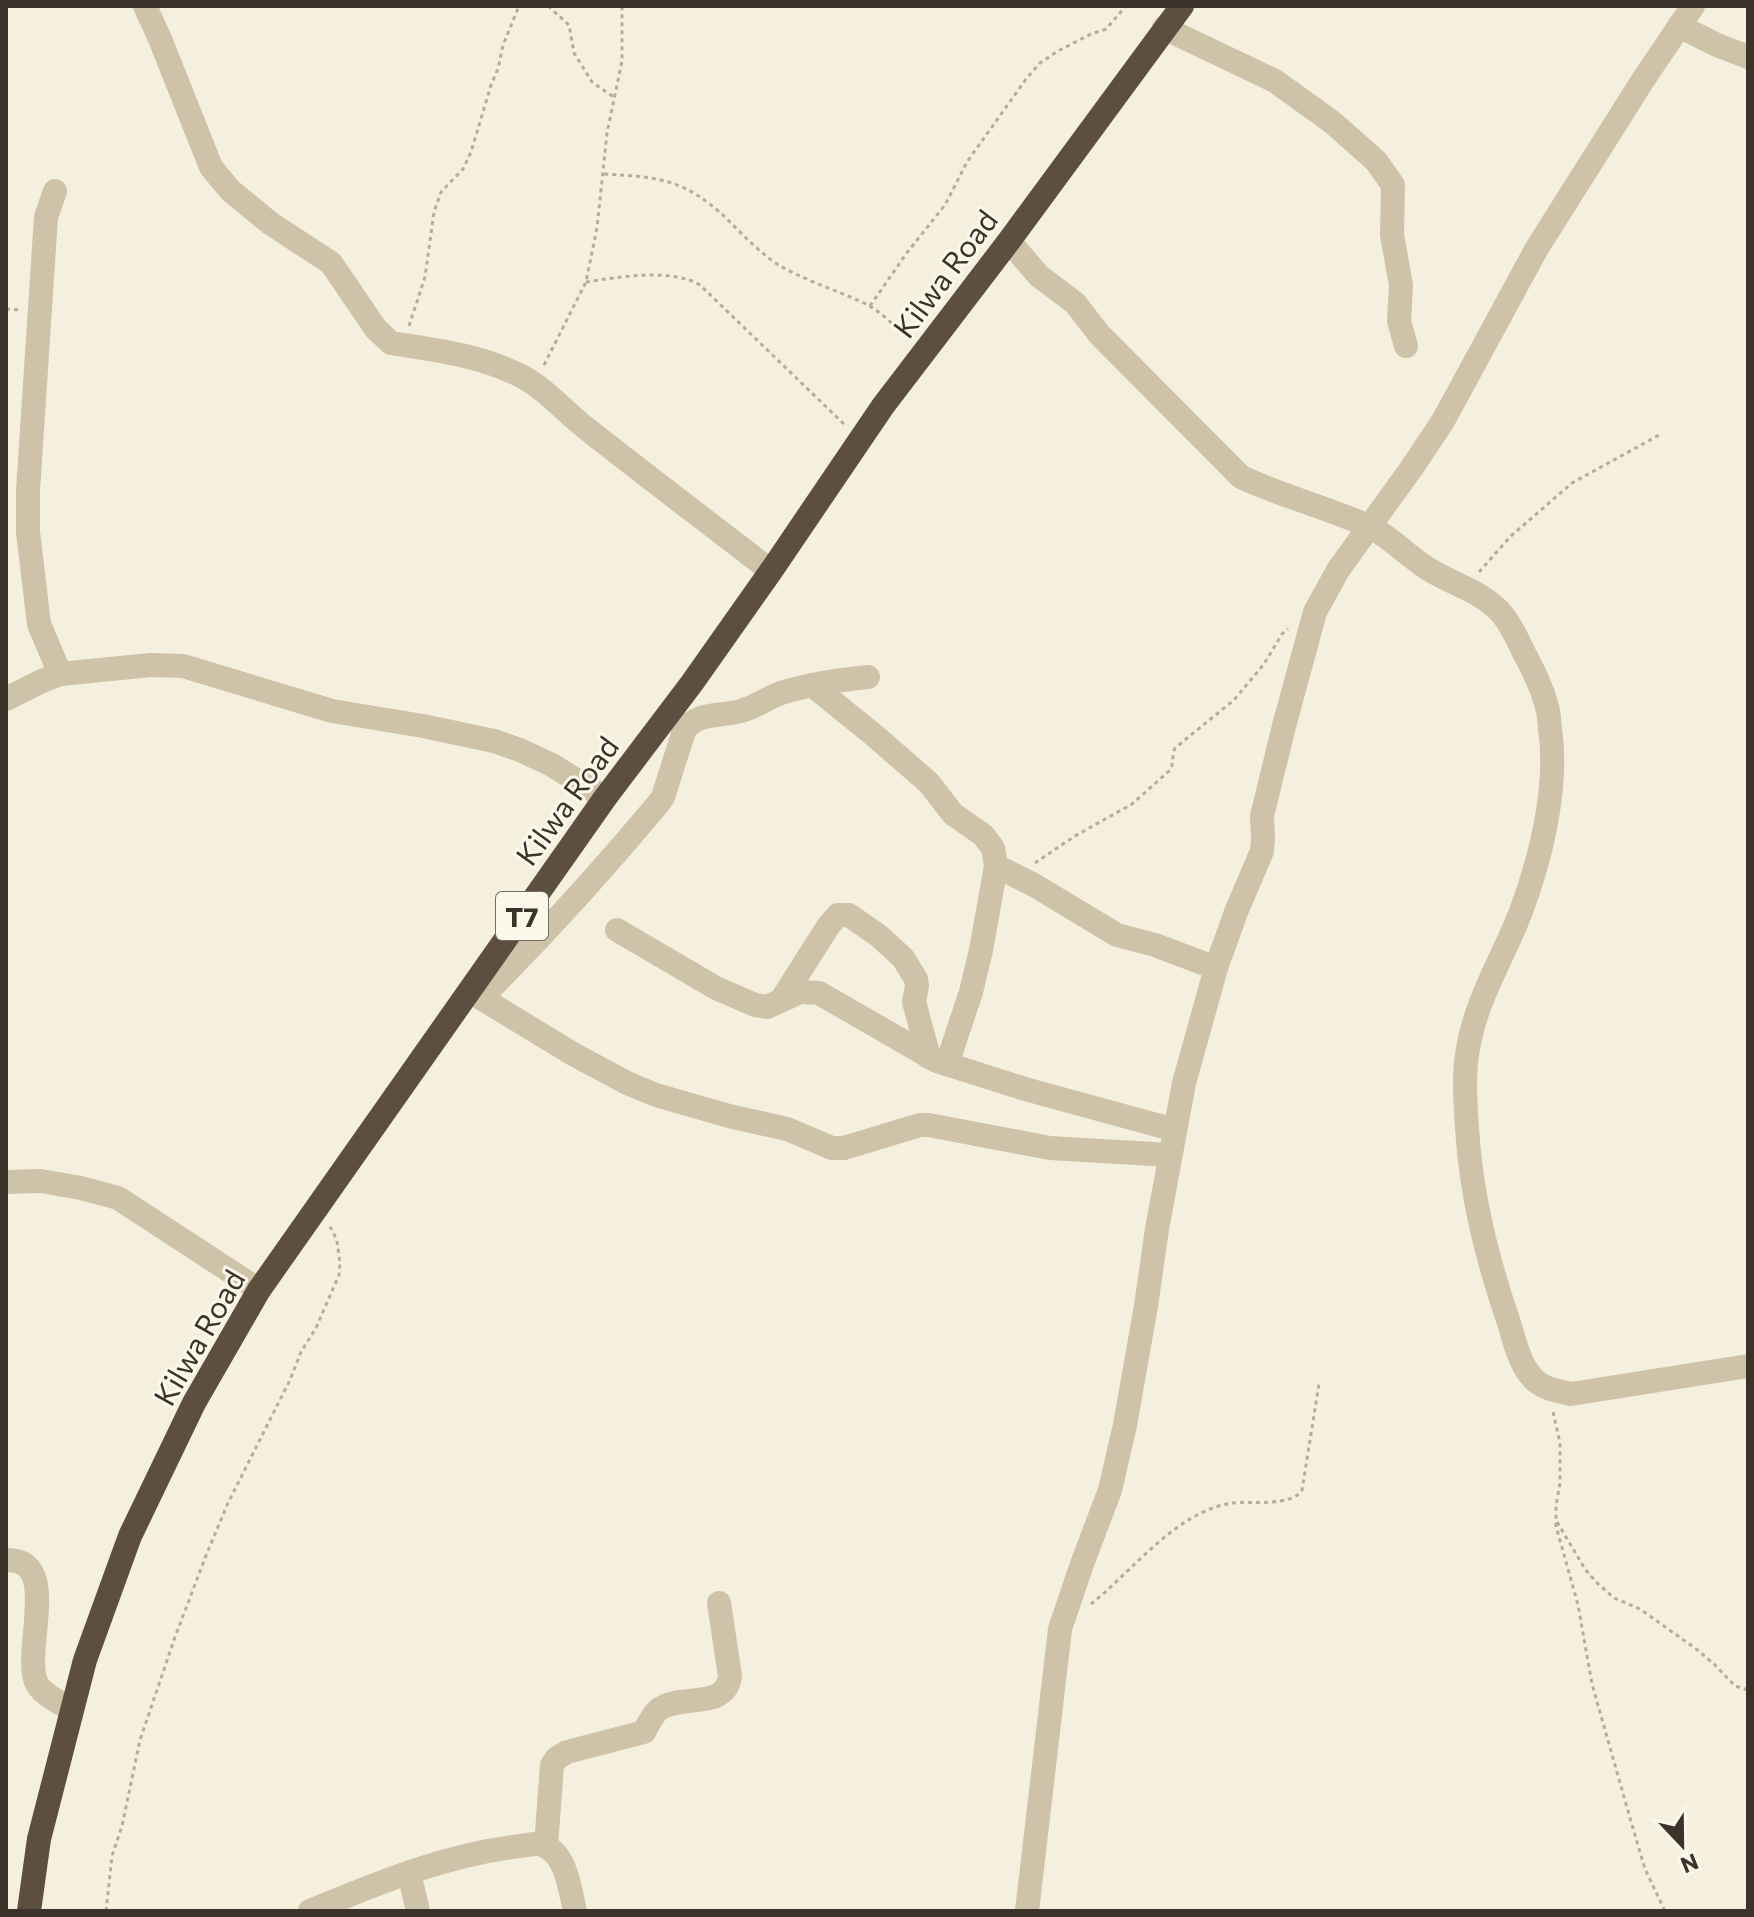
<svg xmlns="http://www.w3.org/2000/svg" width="1754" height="1917" font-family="Commissioner,sans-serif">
<rect width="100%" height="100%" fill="#f5efde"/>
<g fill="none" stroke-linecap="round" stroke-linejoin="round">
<g stroke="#baac92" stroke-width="3" stroke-dasharray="4 4" stroke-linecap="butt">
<polyline points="548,6 569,25 574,53 592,82 615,98"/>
<path d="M 604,174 C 659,177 685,179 727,219 C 743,235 758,251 777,264 C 805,281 837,290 866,304 C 882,312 896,328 909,339"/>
<path d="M 586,282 C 618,277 672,268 700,285 L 846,426"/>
<polyline points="870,306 906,254 945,205 967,162 1026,79 1040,63 1058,51 1091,34 1106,29 1126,6"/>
<polyline points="6,309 20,310"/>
<polyline points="409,326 425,277 434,212 441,192 463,169 471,152 491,85 498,69 503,45 519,6"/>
<polyline points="544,365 586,282 597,228 607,133 622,61 622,6"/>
<polyline points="1479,572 1511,536 1572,483 1661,434"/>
<path d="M 1035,863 L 1075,836 L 1132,804 L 1169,771 C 1175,764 1171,756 1175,748 L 1234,700 L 1264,664 L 1282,634 L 1288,629"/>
<polyline points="1553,1412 1560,1443 1560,1483 1556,1506 1556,1526 1578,1605 1592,1684 1630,1818 1645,1869 1665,1911"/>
<polyline points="1557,1522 1585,1569 1596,1582 1614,1598 1640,1609 1699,1651 1716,1666 1735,1686 1748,1690"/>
<path d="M 1091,1604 C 1133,1571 1175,1512 1232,1503 C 1250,1501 1292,1507 1302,1490 L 1319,1384"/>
<polyline points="106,1911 112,1856 122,1826 140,1740 175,1637 207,1553 228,1503 290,1380 301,1352 316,1328 339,1275 340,1263 337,1242 333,1231 329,1226"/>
</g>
<g stroke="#cec2a8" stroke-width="24">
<path d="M 145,6 L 160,39 L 211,167 L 219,177 L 231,191 L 270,223 L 331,263 L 376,329 L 391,343 C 436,350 480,355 521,376 C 546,389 565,412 587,429 C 648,477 710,524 771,571"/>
<polyline points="1679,26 1717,45 1748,57"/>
<polyline points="1164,28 1275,81 1332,122 1376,161 1393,185 1392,235 1401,285 1399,321 1406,346"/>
<polyline points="55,191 46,217 28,491 28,532 39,624 60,674"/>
<path d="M 1009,241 L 1039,276 L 1075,303 L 1099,334 L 1241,477 C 1282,496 1325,507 1366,525 C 1389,535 1408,557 1430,570 C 1454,585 1482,591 1502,614 C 1511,625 1517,638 1523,651 C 1533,669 1542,687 1547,707 C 1550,716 1549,727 1551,737 C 1557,793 1540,861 1520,914 C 1503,957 1478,997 1469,1043 C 1463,1071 1465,1100 1467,1128 C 1471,1196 1487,1258 1509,1323 C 1515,1342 1520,1368 1537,1382 C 1547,1390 1559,1391 1571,1394 L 1748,1366"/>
<polyline points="812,685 875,736 929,783 953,814 983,835 993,848 996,866 981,950 971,992 947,1064"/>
<polyline points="6,699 42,681 60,674 151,665 183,666 332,711 423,726 494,741 520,750 552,765 605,798"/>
<polyline points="996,866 1034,885 1117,935 1155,945 1216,968"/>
<polyline points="617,930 716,988 755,1005 767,1007 800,992 819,993 937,1061 1025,1089 1175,1130"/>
<polyline points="472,989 481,998 573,1054 627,1083 656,1095 729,1116 787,1129 832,1148 844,1148 920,1125 929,1125 1050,1148 1170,1155"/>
<path d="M 481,998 C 543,936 602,871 658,804 L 663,797 L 684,731 C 698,711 720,717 741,711 C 756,707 767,698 781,693 C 810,684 838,680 868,677"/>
<polyline points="782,999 829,925 838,915 849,915 879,936 903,958 916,979 917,986 914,1002 929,1057"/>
<polyline points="6,1182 41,1181 81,1188 118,1198 259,1290"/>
<path d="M 6,1560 C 63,1558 21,1653 37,1684 C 43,1695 61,1703 72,1710"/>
<path d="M 546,1846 L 552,1765 L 557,1758 L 567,1752 L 644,1732 C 648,1725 652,1716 658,1710 C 679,1693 726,1711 730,1676 L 719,1603"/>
<polyline points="409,1873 418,1911"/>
<path d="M 310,1911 C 378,1883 447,1854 521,1846 C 529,1845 538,1842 545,1846 C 567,1856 570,1891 575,1911"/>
<polyline points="1027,1911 1060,1629 1082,1564 1110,1490 1125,1425 1146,1306 1157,1229 1184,1083 1216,968 1236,912 1262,851 1263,839 1262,816 1284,726 1315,612 1338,570 1411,469 1443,421 1537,248 1643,80 1693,6"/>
</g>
<polyline stroke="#5c4f3f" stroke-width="24" points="29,1911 39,1839 85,1660 130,1536 194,1403 259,1290 605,798 692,683 771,571 883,406 1009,241 1182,6"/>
</g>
<g text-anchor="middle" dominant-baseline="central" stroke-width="6" stroke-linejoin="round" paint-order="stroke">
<rect fill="#fcf7eb" stroke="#756d63" stroke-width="2" x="496" y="892" width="52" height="48" rx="6"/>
<g font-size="28" font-weight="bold" fill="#3b3229">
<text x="522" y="916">T7</text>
</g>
<g font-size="30" fill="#3b3229" stroke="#fcf7eb">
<text transform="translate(944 273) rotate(-53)">Kilwa Road</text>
<text transform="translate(566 800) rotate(-54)">Kilwa Road</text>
<text transform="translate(198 1337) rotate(-60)">Kilwa Road</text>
</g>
</g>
<rect width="1754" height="1917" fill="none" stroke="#3b3229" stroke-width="16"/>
<g transform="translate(1682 1845) rotate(158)" stroke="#fcf7eb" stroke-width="6" paint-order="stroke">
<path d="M0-6L14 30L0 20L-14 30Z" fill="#3b3229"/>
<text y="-12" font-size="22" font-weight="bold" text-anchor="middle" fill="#3b3229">N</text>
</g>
</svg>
